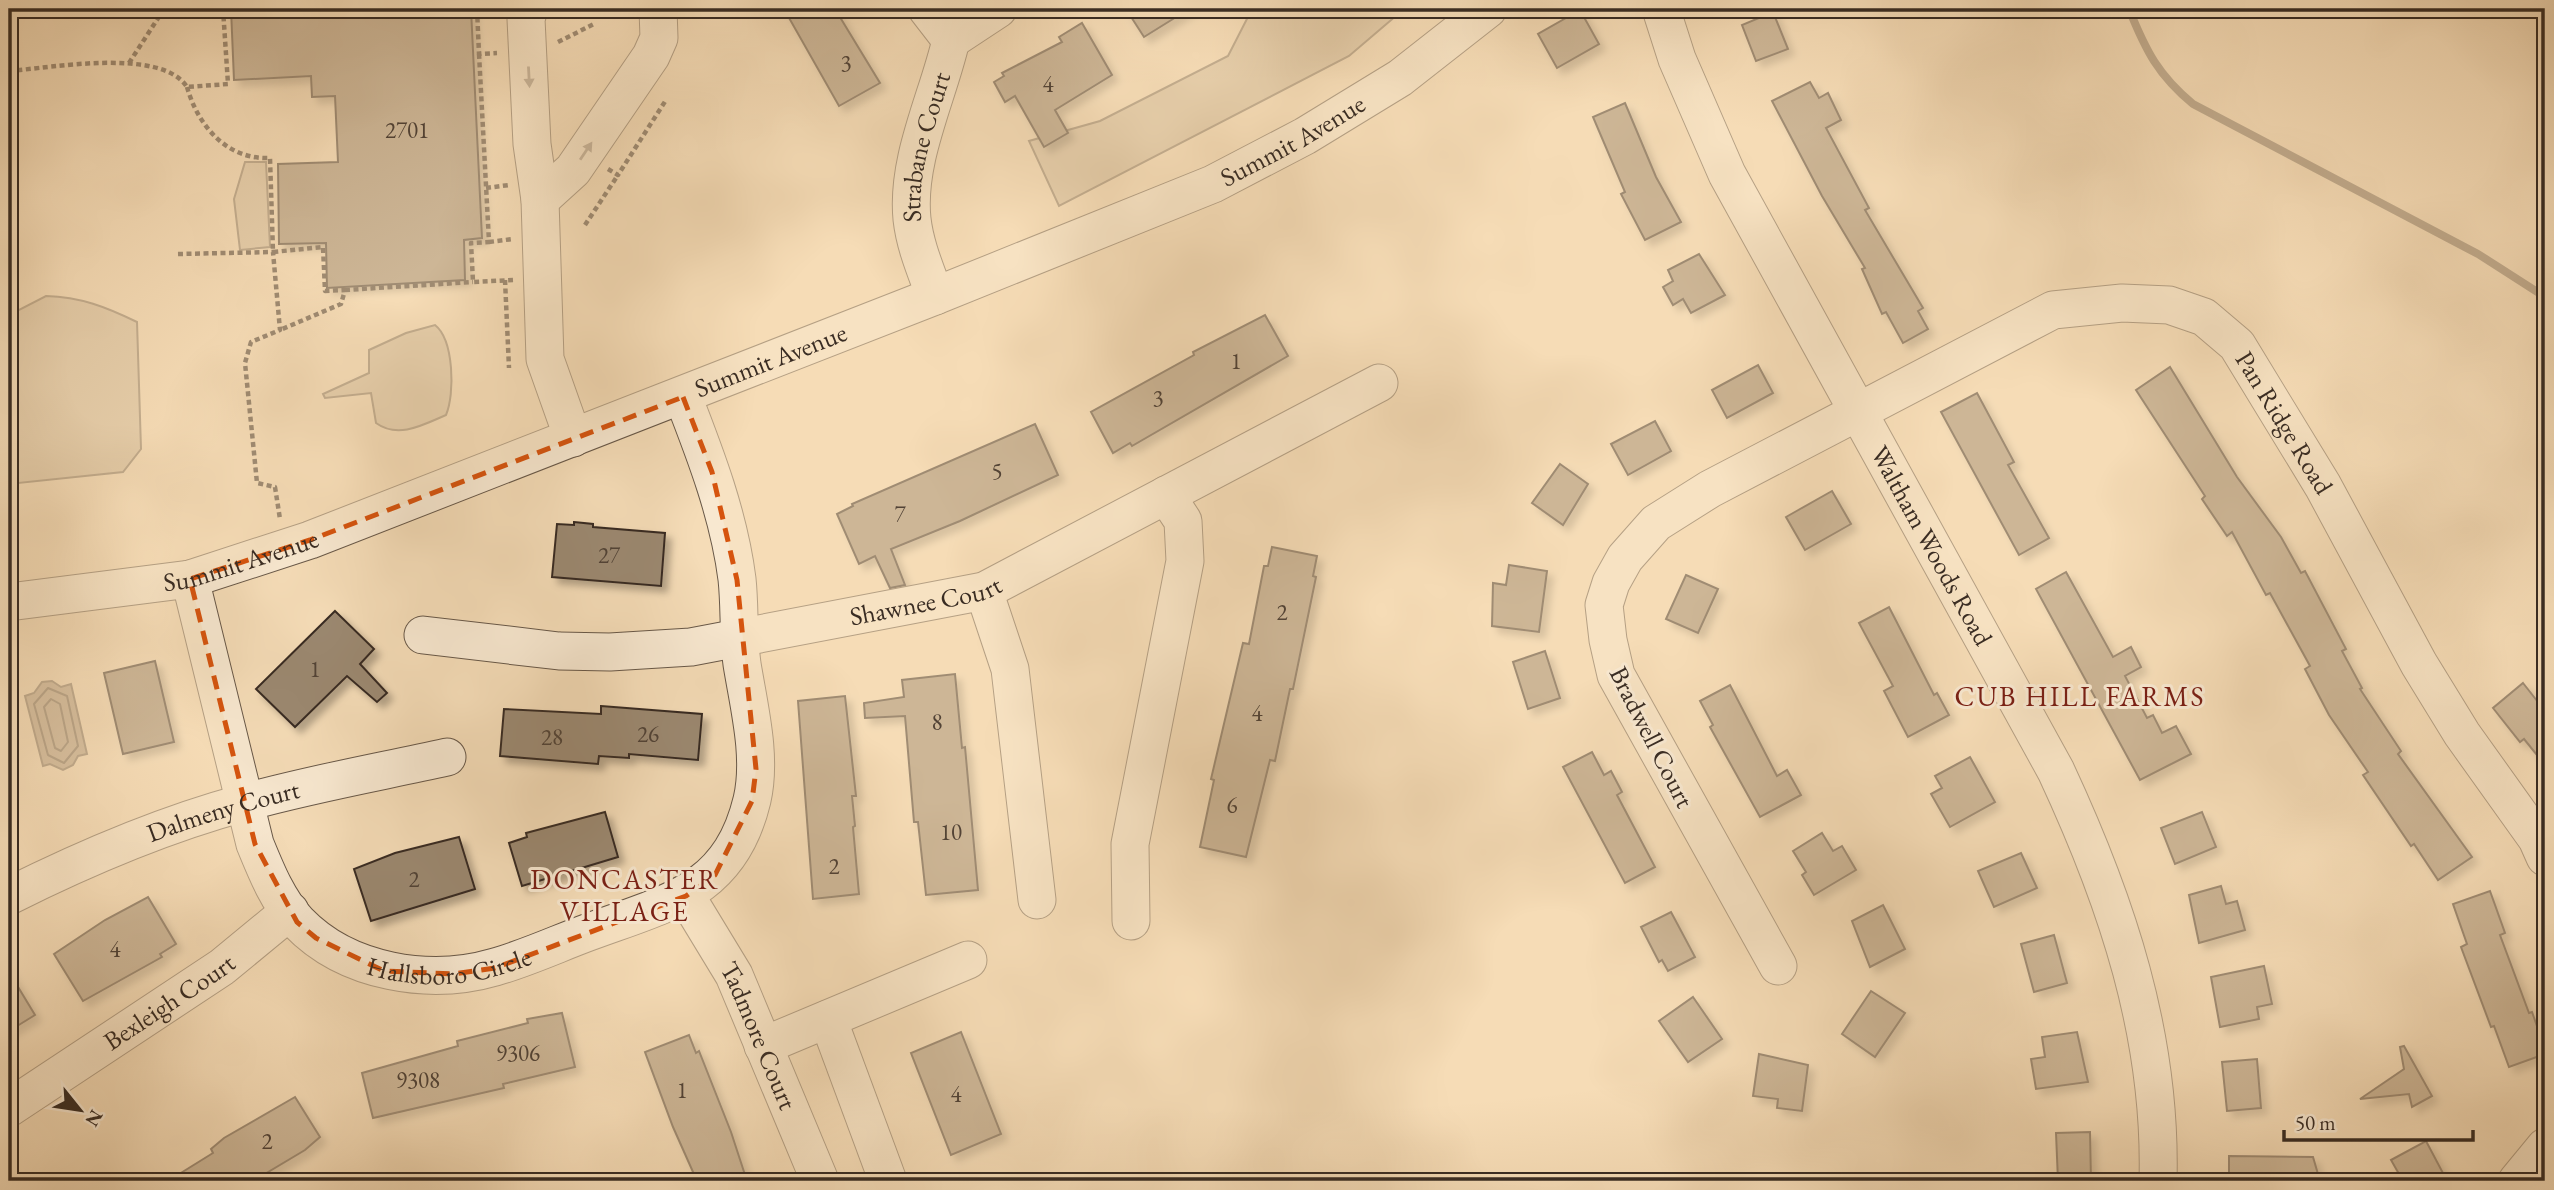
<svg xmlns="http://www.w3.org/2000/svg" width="2554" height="1190" font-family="'EB Garamond',serif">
<defs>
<filter id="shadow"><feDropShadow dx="6" dy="6" stdDeviation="3.5" flood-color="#0004"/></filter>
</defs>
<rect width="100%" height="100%" fill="#f5dcb7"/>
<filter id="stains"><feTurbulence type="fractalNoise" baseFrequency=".00286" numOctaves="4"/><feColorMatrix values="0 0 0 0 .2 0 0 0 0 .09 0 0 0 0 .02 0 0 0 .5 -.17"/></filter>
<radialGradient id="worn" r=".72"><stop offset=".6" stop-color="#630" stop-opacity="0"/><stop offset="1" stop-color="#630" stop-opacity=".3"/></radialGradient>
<g fill="#d5be9e" stroke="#877560" stroke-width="2">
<polygon points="1252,9 1404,9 1349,56 1059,206 1029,141 1100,121 1228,56"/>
<polygon points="245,162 266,162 270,247 240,250 234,199"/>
<path d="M 46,296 C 81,297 106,307 137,322 L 141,449 L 123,472 L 9,484 L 9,315 Z"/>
<path d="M 435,325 C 454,340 455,394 446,415 C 423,425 398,439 376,423 L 371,393 L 325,398 L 323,394 L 369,373 L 369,350 L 406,333 Z"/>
</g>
<polygon fill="#b5a085" stroke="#83725e" stroke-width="2" points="52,681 61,687 71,684 87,754 78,756 73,765 63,770 50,764 43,766 25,696 34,693 42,682"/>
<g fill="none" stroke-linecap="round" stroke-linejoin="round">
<g stroke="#776654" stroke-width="2">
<polygon points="48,688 67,696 78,746 64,763 48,755 34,704"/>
<polygon points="51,699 60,704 68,742 61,751 55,748 44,707"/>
</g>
<path stroke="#83725e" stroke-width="8" d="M 2129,9 C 2146,51 2158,75 2193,104 L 2478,254 L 2545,297"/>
</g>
<g fill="#9b8870" stroke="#392c23" stroke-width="2" filter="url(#shadow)">
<polygon points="231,9 471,9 482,238 464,240 465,280 327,288 326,243 279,244 278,164 338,162 335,96 312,97 311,76 234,80"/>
<polygon points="784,9 835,9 880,83 839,106"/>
<polygon points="1126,9 1189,9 1144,37"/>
<polygon points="1580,10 1599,44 1557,68 1538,34"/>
<polygon points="1773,12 1788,49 1756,61 1742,25"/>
<polygon points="1082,23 1112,75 1055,110 1068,133 1044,147 1015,96 1005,102 994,82 1004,76 1002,73 1062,42 1059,37"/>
<polygon points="1810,82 1819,98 1828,93 1841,120 1826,128 1869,208 1865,210 1923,308 1918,311 1928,329 1903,343 1886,312 1882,314 1862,269 1865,268 1822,196 1772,101"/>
<polygon points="1625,103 1656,177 1681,222 1645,240 1621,194 1625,192 1593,117"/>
<polygon points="1699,254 1725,295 1691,313 1683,299 1673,305 1663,287 1673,281 1668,270"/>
<polygon points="1265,315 1288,356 1132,446 1130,443 1113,453 1091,412 1194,355 1193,352"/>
<polygon points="1758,365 1773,393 1727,418 1712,390"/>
<polygon points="2170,367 2237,477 2281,537 2301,573 2305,571 2346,649 2342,651 2362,688 2360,689 2401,751 2398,754 2472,857 2438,880 2414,844 2411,846 2363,775 2368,772 2329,715 2305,669 2310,666 2270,593 2266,595 2232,532 2227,536 2202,499 2205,496 2136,390"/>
<polygon points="1977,393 2014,462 2008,465 2049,538 2019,555 1941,412"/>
<polygon points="1655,421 1671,451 1628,475 1611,444"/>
<polygon points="1035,424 1058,475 960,521 891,549 905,585 890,588 875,556 859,564 837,514 853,506 852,504"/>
<polygon points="1560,464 1588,484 1563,525 1532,503"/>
<polygon points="1832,491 1851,524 1805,550 1786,517"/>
<polygon points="574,522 593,524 593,527 665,533 661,586 552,577 557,524 574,525"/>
<polygon points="1272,547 1317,556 1313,576 1316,577 1293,689 1290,689 1275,761 1270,760 1246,857 1200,847 1214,780 1211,779 1243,643 1249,644 1264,566 1268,566"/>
<polygon points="1509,565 1547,571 1539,632 1492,626 1493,583 1506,585"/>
<polygon points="2066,572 2113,657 2131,647 2141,667 2125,676 2147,718 2153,715 2162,733 2176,726 2191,754 2140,780 2036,589"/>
<polygon points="1686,575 1718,589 1698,633 1666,619"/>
<polygon points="1889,607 1934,695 1937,693 1949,715 1908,737 1884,691 1893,686 1859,623"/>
<polygon points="335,611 374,649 360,664 387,693 377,702 347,676 295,727 256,689"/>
<polygon points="1545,651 1560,698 1528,709 1513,662"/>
<polygon points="155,661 174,742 123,754 104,673"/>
<polygon points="955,674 962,748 965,747 978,890 926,895 918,822 914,822 905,716 865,718 864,703 904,697 902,680"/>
<polygon points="2523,683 2545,711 2545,765 2524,739 2520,742 2493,708"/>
<polygon points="1730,685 1777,776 1787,770 1801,795 1760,817 1710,727 1713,725 1700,701"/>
<polygon points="845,696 856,796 852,796 855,826 853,827 859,894 813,899 798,701"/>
<polygon points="601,706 702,714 698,760 629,754 629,758 599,756 598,764 500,756 504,709 601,714"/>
<polygon points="1592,752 1604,775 1611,771 1622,792 1617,795 1655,867 1625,883 1563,767"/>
<polygon points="1970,757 1995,802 1950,827 1931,794 1942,788 1935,776"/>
<polygon points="605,812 618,857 522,886 509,843 527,837 526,833"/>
<polygon points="2202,812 2216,847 2175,864 2161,828"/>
<polygon points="1822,833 1833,851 1842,846 1856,870 1814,895 1802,875 1806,872 1793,851"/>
<polygon points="459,837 475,889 371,921 354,869 395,853"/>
<polygon points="2021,853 2037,888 1994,907 1978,871"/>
<polygon points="2221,886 2226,904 2237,901 2245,930 2199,943 2189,895"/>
<polygon points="2490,891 2505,933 2500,935 2529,1013 2532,1012 2545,1049 2545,1054 2509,1067 2494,1026 2491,1027 2461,947 2467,944 2453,904"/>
<polygon points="148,897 176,944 160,954 162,957 83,1001 54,954 105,920"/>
<polygon points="1883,905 1905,949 1870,967 1852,921"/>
<polygon points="1671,912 1695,957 1668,971 1662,960 1659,962 1641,927"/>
<polygon points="2054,935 2067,983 2034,992 2021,944"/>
<polygon points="2264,966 2272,1004 2257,1007 2259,1019 2220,1027 2211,977"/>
<polygon points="9,972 35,1015 9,1031"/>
<polygon points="1871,991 1905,1013 1875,1057 1842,1034"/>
<polygon points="1693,997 1722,1039 1688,1062 1659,1021"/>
<polygon points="562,1013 575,1067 503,1084 504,1088 373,1118 362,1073 458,1046 457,1041 528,1023 527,1019"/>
<polygon points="961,1032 1001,1134 951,1155 911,1053"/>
<polygon points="2077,1032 2088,1082 2036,1089 2031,1059 2045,1057 2042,1037"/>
<polygon points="689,1035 696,1053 699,1051 731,1132 747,1181 697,1181 673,1127 645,1052"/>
<polygon points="2404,1046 2432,1096 2412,1107 2409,1094 2360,1099 2404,1069 2400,1047"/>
<polygon points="1759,1054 1808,1065 1802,1111 1777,1108 1778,1099 1753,1096"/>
<polygon points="2257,1059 2261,1108 2227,1111 2222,1062"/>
<polygon points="295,1097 320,1137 305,1150 253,1181 168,1181 213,1153 211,1149 224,1138"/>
<polygon points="2090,1132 2091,1181 2058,1181 2056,1133"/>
<polygon points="2426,1141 2444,1175 2432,1181 2403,1181 2391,1160"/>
<polygon points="2229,1156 2313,1157 2320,1181 2229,1181"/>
</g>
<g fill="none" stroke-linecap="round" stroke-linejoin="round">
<g stroke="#685848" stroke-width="39">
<g id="minor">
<polyline points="529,9 526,19 532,144 540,200 545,359 573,438"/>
<polyline points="927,9 951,40 998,9"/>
<path id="s1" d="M 1661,9 L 1677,59 L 1727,174 L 2056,771 C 2117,902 2162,1036 2158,1181"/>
<polyline points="540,200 573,170 651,56 659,38 658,9"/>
<path id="s2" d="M 935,296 C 926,271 915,246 912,219 C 906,159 938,97 951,40"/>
<path id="s3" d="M 190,579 L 255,844 C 266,871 278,901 298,922 C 347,973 430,986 495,967 C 527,958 559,943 589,932 C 667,903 730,892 752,800 C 762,757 749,707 742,664 C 738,635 740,607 737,579 C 729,516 706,456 683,397"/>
<polyline points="984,591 1010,669 1037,900"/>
<path id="s4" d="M 9,602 L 190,579 L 310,540 L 935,296 L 1213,184 L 1305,136 L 1400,78 L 1488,9"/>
<path id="s5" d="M 423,635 L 559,651 L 610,652 L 691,647 L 984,591 L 1379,383"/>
<path id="s6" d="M 9,896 C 83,859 162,825 243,803 C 310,784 379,772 447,757"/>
<path id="s7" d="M 686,896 L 734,975 L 820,1181"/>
<polyline points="1131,921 1130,844 1185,561 1183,521 1166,495"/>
<path id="s8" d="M 1778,966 L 1616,675 L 1608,640 L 1604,605 L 1611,583 L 1625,558 L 1656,523 L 1710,489 L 2053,310 L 2122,303 L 2169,305 L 2204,317 L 2237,345 L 2323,486 L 2419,664 L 2462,734 L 2537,839 L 2545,857"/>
<polyline points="828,1019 888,1181"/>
<polyline points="763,1046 968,960"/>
<path id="s9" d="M 9,1108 L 222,967 L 290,911"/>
<polyline points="2517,1181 2545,1147"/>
</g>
</g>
<g stroke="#392c23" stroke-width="4.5" stroke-dasharray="5 3.5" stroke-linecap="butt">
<polyline points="477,9 479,54 497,53"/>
<polyline points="558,42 596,23"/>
<polyline points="479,54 489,242 471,243 473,282 513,280"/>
<polyline points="129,63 164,9"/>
<path d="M 9,71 C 51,68 161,47 187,87 L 228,84 L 223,9"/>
<path d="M 187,87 C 198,126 227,160 270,158 L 273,252 L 323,247 L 325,291 L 345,290 L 341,304 L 280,330"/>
<polyline points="608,169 618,175 666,100"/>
<polyline points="486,188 509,185"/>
<polyline points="585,225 618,175"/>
<polyline points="489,242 513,239"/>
<polyline points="178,254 273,252 280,330 251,342 245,363 257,483 275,487 280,519"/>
<polyline points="505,280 509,368"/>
<polyline points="345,290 473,282"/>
</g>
<use href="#minor" stroke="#f8e8d0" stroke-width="37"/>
</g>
<defs><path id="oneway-solid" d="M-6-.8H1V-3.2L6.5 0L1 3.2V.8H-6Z" transform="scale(1.75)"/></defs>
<g fill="#988a7a">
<use href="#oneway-solid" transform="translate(529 77) rotate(87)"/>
<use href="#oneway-solid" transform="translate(586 151) rotate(-56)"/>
</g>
<path d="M0 0H2554V1190H0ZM 683,397 L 712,472 L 737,580 L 756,769 L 752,801 L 715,875 L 686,896 L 495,968 L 454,974 L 384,971 L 316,938 L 297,922 L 255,844 L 190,579 L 310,540 Z" fill="#f5dcb7" fill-opacity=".55" fill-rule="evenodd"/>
<path fill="none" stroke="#d6540e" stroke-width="5" stroke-dasharray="14 9" stroke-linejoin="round" d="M 683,397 L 712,472 L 737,580 L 756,769 L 752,801 L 715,875 L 686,896 L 495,968 L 454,974 L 384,971 L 316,938 L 297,922 L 255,844 L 190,579 L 310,540 Z"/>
<g text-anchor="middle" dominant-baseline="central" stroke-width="6" stroke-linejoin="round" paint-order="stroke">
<g font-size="23" fill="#524336">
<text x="846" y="63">3</text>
<text x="1048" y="84">4</text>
<text x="407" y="130">2701</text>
<text x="1236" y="361">1</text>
<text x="1158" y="398">3</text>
<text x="997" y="471">5</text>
<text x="900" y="514">7</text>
<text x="609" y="555">27</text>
<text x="1282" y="612">2</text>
<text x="315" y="669">1</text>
<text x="1257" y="713">4</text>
<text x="937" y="722">8</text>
<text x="648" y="734">26</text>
<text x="552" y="737">28</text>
<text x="1232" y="805">6</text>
<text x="951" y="832">10</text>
<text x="834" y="866">2</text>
<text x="414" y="879">2</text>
<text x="115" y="949">4</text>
<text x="518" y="1053">9306</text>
<text x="418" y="1080">9308</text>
<text x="682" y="1090">1</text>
<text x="956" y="1094">4</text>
<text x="267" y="1141">2</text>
</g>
<g font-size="26" fill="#392c23" stroke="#f8e8d0">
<text stroke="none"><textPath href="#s4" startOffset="1370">Summit Avenue</textPath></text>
<text stroke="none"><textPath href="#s2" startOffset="154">Strabane Court</textPath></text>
<text stroke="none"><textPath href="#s4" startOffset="803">Summit Avenue</textPath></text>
<text stroke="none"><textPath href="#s8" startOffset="1241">Pan Ridge Road</textPath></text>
<text stroke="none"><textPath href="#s1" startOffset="602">Waltham Woods Road</textPath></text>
<text stroke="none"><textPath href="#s4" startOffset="236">Summit Avenue</textPath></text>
<text stroke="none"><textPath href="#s5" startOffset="508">Shawnee Court</textPath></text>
<text transform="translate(1652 737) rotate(63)">Bradwell Court</text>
<text stroke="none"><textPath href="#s6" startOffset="231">Dalmeny Court</textPath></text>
<text stroke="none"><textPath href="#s3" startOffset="528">Hallsboro Circle</textPath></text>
<text stroke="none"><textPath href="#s9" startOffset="192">Bexleigh Court</textPath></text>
<text stroke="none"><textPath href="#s7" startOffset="158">Tadmore Court</textPath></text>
</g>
<g font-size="28" letter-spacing="2" fill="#7a1f14" stroke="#f8e8d0">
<text x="2080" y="696">CUB HILL FARMS</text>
<text x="625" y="879">DONCASTER<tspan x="625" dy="32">VILLAGE</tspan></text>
</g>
</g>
<rect width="2554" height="1190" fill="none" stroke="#f5dcb7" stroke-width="35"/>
<rect x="10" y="10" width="2533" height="1169" fill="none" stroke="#392c23" stroke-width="3.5"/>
<rect x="18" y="18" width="2519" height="1155" fill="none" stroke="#392c23" stroke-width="2"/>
<g transform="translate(80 1110) rotate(120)" stroke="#f8e8d0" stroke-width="5" paint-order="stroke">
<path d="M0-5L12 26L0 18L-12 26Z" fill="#392c23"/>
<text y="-10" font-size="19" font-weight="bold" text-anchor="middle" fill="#392c23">N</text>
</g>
<path d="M2284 1130v10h189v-10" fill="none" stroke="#392c23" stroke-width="3.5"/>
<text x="2295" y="1130" font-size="21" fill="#392c23" stroke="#f8e8d0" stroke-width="5" paint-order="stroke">50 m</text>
<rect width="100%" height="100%" filter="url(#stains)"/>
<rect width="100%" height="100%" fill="url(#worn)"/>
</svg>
